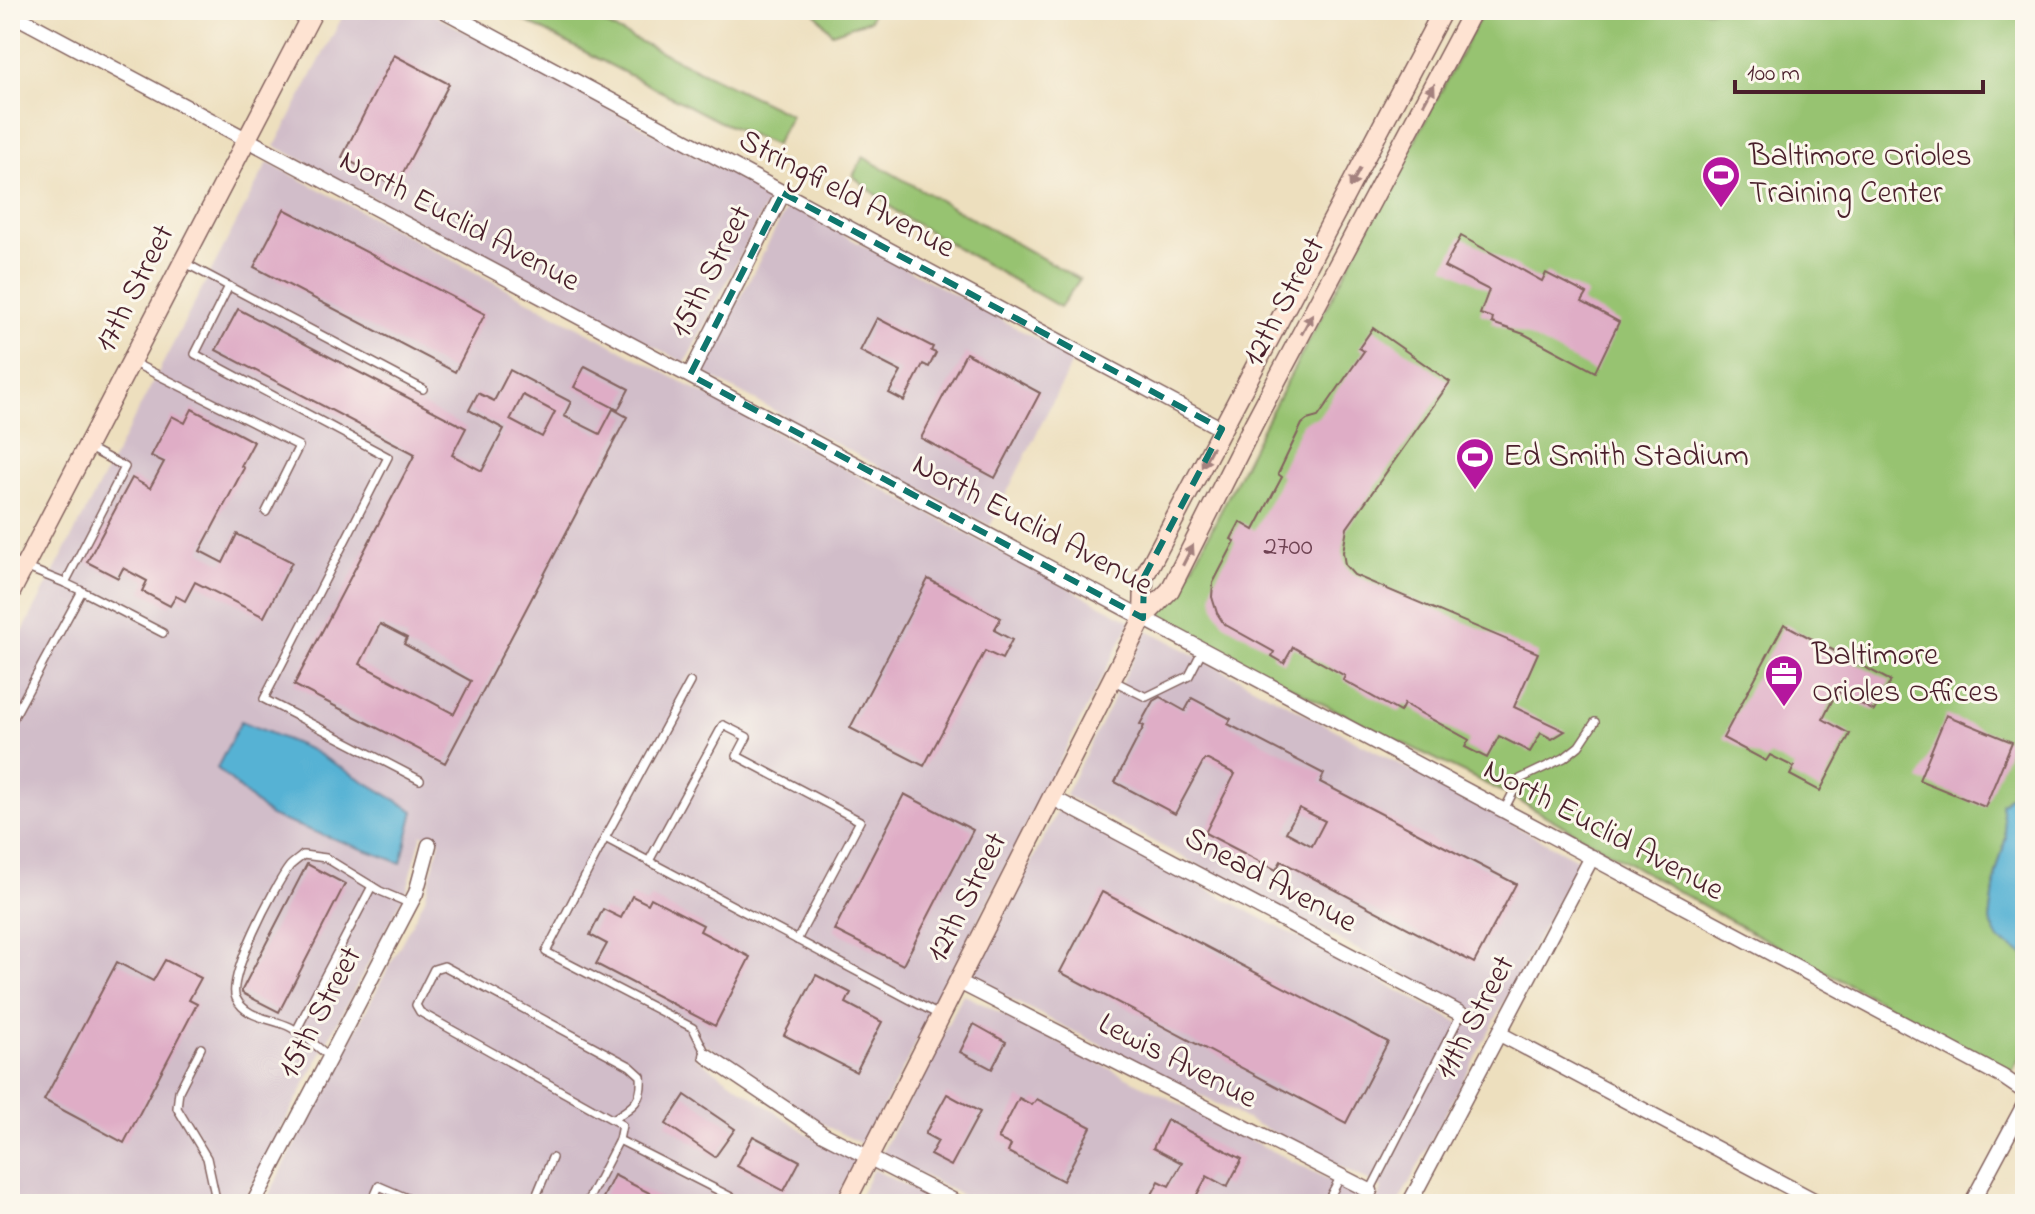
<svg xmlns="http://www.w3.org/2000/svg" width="2035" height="1214" font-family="'Indie Flower',sans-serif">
<rect width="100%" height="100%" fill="#fbf7ec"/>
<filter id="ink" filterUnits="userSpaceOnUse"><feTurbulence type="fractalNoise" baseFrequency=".0125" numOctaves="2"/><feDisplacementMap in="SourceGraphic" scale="16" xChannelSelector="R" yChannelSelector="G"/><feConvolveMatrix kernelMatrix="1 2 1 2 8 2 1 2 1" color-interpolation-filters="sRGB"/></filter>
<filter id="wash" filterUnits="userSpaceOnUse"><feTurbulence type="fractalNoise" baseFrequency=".006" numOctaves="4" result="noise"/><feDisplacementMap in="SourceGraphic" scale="32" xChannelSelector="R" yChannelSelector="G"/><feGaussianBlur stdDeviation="1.8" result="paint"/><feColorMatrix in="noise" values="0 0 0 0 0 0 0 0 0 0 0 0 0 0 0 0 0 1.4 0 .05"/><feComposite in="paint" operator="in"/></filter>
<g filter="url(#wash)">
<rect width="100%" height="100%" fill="#eddfbe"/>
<g fill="#d1bdc9">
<polygon points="346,10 425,10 771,196 685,363 275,146"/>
<polygon points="268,162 1131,621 864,1145 828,1127 705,1044 695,1057 818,1141 856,1161 834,1204 264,1204 425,898 440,840 422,834 407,890 242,1204 10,1204 10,656"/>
<polygon points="788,205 1074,359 990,526 702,372"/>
<polygon points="1148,630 1579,860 1398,1204 979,1204 881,1154 963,994 1375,1203 1382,1188 971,979 1058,810 1465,1026 1474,1011 1065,795"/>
<polygon points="873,1169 941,1204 856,1204"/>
</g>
<g fill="#97c371" stroke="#70714e" stroke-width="2">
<polygon points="504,10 575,10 791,115 775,145 718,121"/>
<polygon points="813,10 873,10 870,20 832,33"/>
<polygon points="1484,10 2025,10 2025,783 2001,804 2006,837 1996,874 1990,921 1999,940 2025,955 2025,1047 2012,1072 1720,915 1507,794 1321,703 1158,616 1179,594 1263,427"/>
<polygon points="863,157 1079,279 1080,279 1060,307 902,216 853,176"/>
</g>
<g fill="#56b2d4" stroke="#506880" stroke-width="2">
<polygon points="241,721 311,750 414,811 401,863 270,816 217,768"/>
<polygon points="2025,783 2025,955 1999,940 1990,921 1996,874 2006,837 2001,804"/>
</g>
<g id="blocks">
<g fill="#dfadc6" fill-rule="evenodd">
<polygon points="394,55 449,84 396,186 342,157"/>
<polygon points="284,209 485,314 455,372 254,267"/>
<polygon points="1461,236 1542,281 1546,273 1587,294 1582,302 1619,322 1595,372 1524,334 1492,323 1493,318 1480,314 1489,290 1444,267"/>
<path d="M 238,309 L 466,428 L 452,455 L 482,471 L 504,429 L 469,410 L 478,393 L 494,401 L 510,370 L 571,402 L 564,416 L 600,434 L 613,409 L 627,417 L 445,763 L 294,685 L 415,454 L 216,350 ZM 523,395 L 555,412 L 542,437 L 510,420 ZM 380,624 L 407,638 L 404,644 L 471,681 L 454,714 L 360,664 Z"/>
<polygon points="877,318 933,347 931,351 936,353 929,367 923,364 904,401 889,393 901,372 860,351"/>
<polygon points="1373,328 1450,382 1347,528 1343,552 1345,565 1354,575 1538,653 1514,707 1565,731 1552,739 1541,733 1530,752 1499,736 1487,758 1465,747 1469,740 1404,704 1400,712 1343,680 1345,676 1293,647 1284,663 1272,656 1274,652 1224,624 1217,613 1212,597 1213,583 1235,541 1231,539 1240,522 1254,530 1282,477 1278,474 1302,424 1307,420 1318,417 1364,351 1359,348"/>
<polygon points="966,353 1040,393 995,478 921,438"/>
<polygon points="585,366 629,389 618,410 574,387"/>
<polygon points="192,409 254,442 241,466 244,468 200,551 223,563 237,534 292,562 264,617 195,582 185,601 176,596 170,606 142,591 147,581 123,568 118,578 87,562 132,478 150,488 164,462 151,456 172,416 185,423"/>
<polygon points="928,579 1001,618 994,630 1012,640 1002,659 985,651 924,766 850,728"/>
<polygon points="1784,624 1891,681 1874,711 1837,691 1823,719 1850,734 1820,791 1790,775 1794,767 1770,755 1766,761 1723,738"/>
<path d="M 1160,697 L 1185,711 L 1192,698 L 1231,719 L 1228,724 L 1324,774 L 1320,782 L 1516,884 L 1474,963 L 1281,861 L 1276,870 L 1205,833 L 1235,774 L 1208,760 L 1204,760 L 1175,814 L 1115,782 L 1144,726 L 1140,724 L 1153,701 ZM 1299,808 L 1325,821 L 1312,846 L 1286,832 Z"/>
<polygon points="1946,715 2012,742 1985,807 1919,780"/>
<polygon points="904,794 973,830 903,965 834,930"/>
<polygon points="307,864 345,884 279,1012 242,993 242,990"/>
<polygon points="1102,892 1388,1042 1346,1123 1060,972"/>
<polygon points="632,896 648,904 651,898 703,925 700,931 750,957 715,1026 596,964 607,944 590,935 603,909 621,918"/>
<polygon points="165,960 201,978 189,1000 197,1004 124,1143 44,1100 117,962 153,981"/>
<polygon points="816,975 851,993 846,1003 882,1022 856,1072 784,1035"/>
<polygon points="974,1024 1006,1042 992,1069 960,1052"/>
<polygon points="947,1094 980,1112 951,1166 930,1155 938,1141 925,1134"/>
<polygon points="685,1095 735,1129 715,1157 666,1124"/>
<polygon points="1019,1098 1032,1105 1037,1099 1091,1127 1063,1181 1008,1152 1011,1145 998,1139"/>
<polygon points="1167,1120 1242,1159 1227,1187 1207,1176 1192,1204 1147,1204 1159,1181 1169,1186 1182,1163 1153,1148"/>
<polygon points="753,1136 800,1161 784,1191 737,1166"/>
<polygon points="614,1175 671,1204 600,1204"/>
</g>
</g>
</g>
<g filter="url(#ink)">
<use href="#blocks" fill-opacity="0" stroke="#83625e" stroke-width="2"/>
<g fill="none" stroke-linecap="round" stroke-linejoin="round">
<g stroke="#83625e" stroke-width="10">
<g id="lane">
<polyline points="185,263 423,389"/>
<polyline points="229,286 195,354 388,457 264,699 420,780"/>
<polyline points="134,363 299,446 266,512"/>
<polyline points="10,561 65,583 125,467 87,447"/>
<polyline points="82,591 163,633"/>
<polyline points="1114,681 1146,697 1189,676 1202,651"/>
<polyline points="690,682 605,838 939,1015"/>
<polyline points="10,724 82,591 65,583"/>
<polyline points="1504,810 1520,779 1564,758 1579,746 1595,722"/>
<polyline points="605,838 546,952 693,1028 707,1056"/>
<polyline points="649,861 723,725 747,737 737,756 860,821 797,940"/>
<polyline points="296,1031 372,886"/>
<polyline points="201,1048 179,1091 177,1108 207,1158 217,1204"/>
<path d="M 330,1057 C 317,1047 304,1034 290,1027 C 272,1018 246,1019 236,998 C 226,979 275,885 289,867 C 292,863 299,859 303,855 L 326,858 L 380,891 L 411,904"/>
<path d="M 613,1119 C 633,1107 643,1101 641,1076 L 630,1066 L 444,966 L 434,969 L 416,1005 L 420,1012 L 622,1125 L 619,1140"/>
<polyline points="1370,1191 1461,1014"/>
<polyline points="371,1204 379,1186 421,1204"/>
<polyline points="533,1204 552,1158"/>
<polyline points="586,1204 619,1140 745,1204"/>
<polyline points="1326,1204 1341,1176"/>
</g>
</g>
<g stroke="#83625e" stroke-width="17">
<g id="street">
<polyline points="443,10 1222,429"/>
<polyline points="10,13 2003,1077 2025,1092"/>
<polyline points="690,375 783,193"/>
<polyline points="1053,798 1461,1014"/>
<polyline points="959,982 1370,1191"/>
<polyline points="1500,1034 1821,1204"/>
<polyline points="707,1056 823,1134 960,1204"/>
<polyline points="253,1204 416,893 429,845"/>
<polyline points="1409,1204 1592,857"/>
<polyline points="1971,1204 2025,1103"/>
</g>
</g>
<g stroke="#83625e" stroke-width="21">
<g id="secondary">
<polyline points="10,594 314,10"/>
<polyline points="1143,618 1144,577 1443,10"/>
<polyline points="845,1204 1143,618 1170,590 1254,423 1473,10"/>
</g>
</g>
<use href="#lane" stroke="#fff" stroke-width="7"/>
<use href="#street" stroke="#fff" stroke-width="14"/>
<use href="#secondary" stroke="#fee3d2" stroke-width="18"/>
</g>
<defs><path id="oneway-solid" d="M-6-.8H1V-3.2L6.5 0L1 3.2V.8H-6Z" transform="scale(2)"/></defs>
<g fill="#a4817e">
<use href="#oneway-solid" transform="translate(1429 94) rotate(-62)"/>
<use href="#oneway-solid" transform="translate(1355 178) rotate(118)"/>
<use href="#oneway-solid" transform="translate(1307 324) rotate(-62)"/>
<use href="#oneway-solid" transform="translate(1207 457) rotate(118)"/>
<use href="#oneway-solid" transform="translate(1188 555) rotate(-63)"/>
</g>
</g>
<path fill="none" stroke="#0f766e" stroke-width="6" stroke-dasharray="16 10" stroke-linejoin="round" d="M 783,193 L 1222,429 L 1144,577 L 1143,618 L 690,375 Z"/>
<defs>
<g id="stadium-pin" transform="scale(2)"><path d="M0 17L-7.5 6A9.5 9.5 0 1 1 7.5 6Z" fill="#b5179e" stroke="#fbf7ec"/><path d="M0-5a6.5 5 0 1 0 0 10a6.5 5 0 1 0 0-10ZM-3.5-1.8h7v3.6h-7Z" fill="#fff"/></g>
<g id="office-pin" transform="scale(2)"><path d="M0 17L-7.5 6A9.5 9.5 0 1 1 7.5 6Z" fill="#b5179e" stroke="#fbf7ec"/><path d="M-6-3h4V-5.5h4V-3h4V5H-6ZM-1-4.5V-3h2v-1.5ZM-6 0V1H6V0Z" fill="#fff"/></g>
</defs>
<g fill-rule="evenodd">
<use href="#stadium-pin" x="1721" y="175"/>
<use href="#stadium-pin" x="1475" y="457"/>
<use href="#office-pin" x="1784" y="674"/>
</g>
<g text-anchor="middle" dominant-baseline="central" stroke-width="6" stroke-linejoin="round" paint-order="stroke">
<g font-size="28" fill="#6f4252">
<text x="1288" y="547">2700</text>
</g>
<g font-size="32" fill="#4a1f2b" stroke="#fbf7ec" text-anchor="start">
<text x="1749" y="157">Baltimore Orioles<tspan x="1749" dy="37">Training Center</tspan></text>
<text x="1503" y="457">Ed Smith Stadium</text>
<text x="1812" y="656">Baltimore<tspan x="1812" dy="37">Orioles Offices</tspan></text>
</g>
<g font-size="32" fill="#4a1f2b" stroke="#fbf7ec">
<text transform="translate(846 195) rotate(28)">Stringfield Avenue</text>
<text transform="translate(459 222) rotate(28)">North Euclid Avenue</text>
<text transform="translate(712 272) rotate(-63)">15th Street</text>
<text transform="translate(136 289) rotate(-63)">17th Street</text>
<text transform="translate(1285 302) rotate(-62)">12th Street</text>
<text transform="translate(1032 526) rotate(28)">North Euclid Avenue</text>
<text transform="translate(1603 831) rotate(28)">North Euclid Avenue</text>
<text transform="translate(1270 881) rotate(28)">Snead Avenue</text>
<text transform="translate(968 898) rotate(-63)">12th Street</text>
<text transform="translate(321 1013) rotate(-62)">15th Street</text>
<text transform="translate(1476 1018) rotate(-62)">11th Street</text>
<text transform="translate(1177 1062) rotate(27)">Lewis Avenue</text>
</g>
</g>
<rect width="2035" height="1214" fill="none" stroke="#fbf7ec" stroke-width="40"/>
<path d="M1735 80v12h248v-12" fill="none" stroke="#4a1f2b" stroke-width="4"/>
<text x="1747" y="80" font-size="24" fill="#4a1f2b" stroke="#fbf7ec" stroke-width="6" paint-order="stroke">100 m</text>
</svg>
